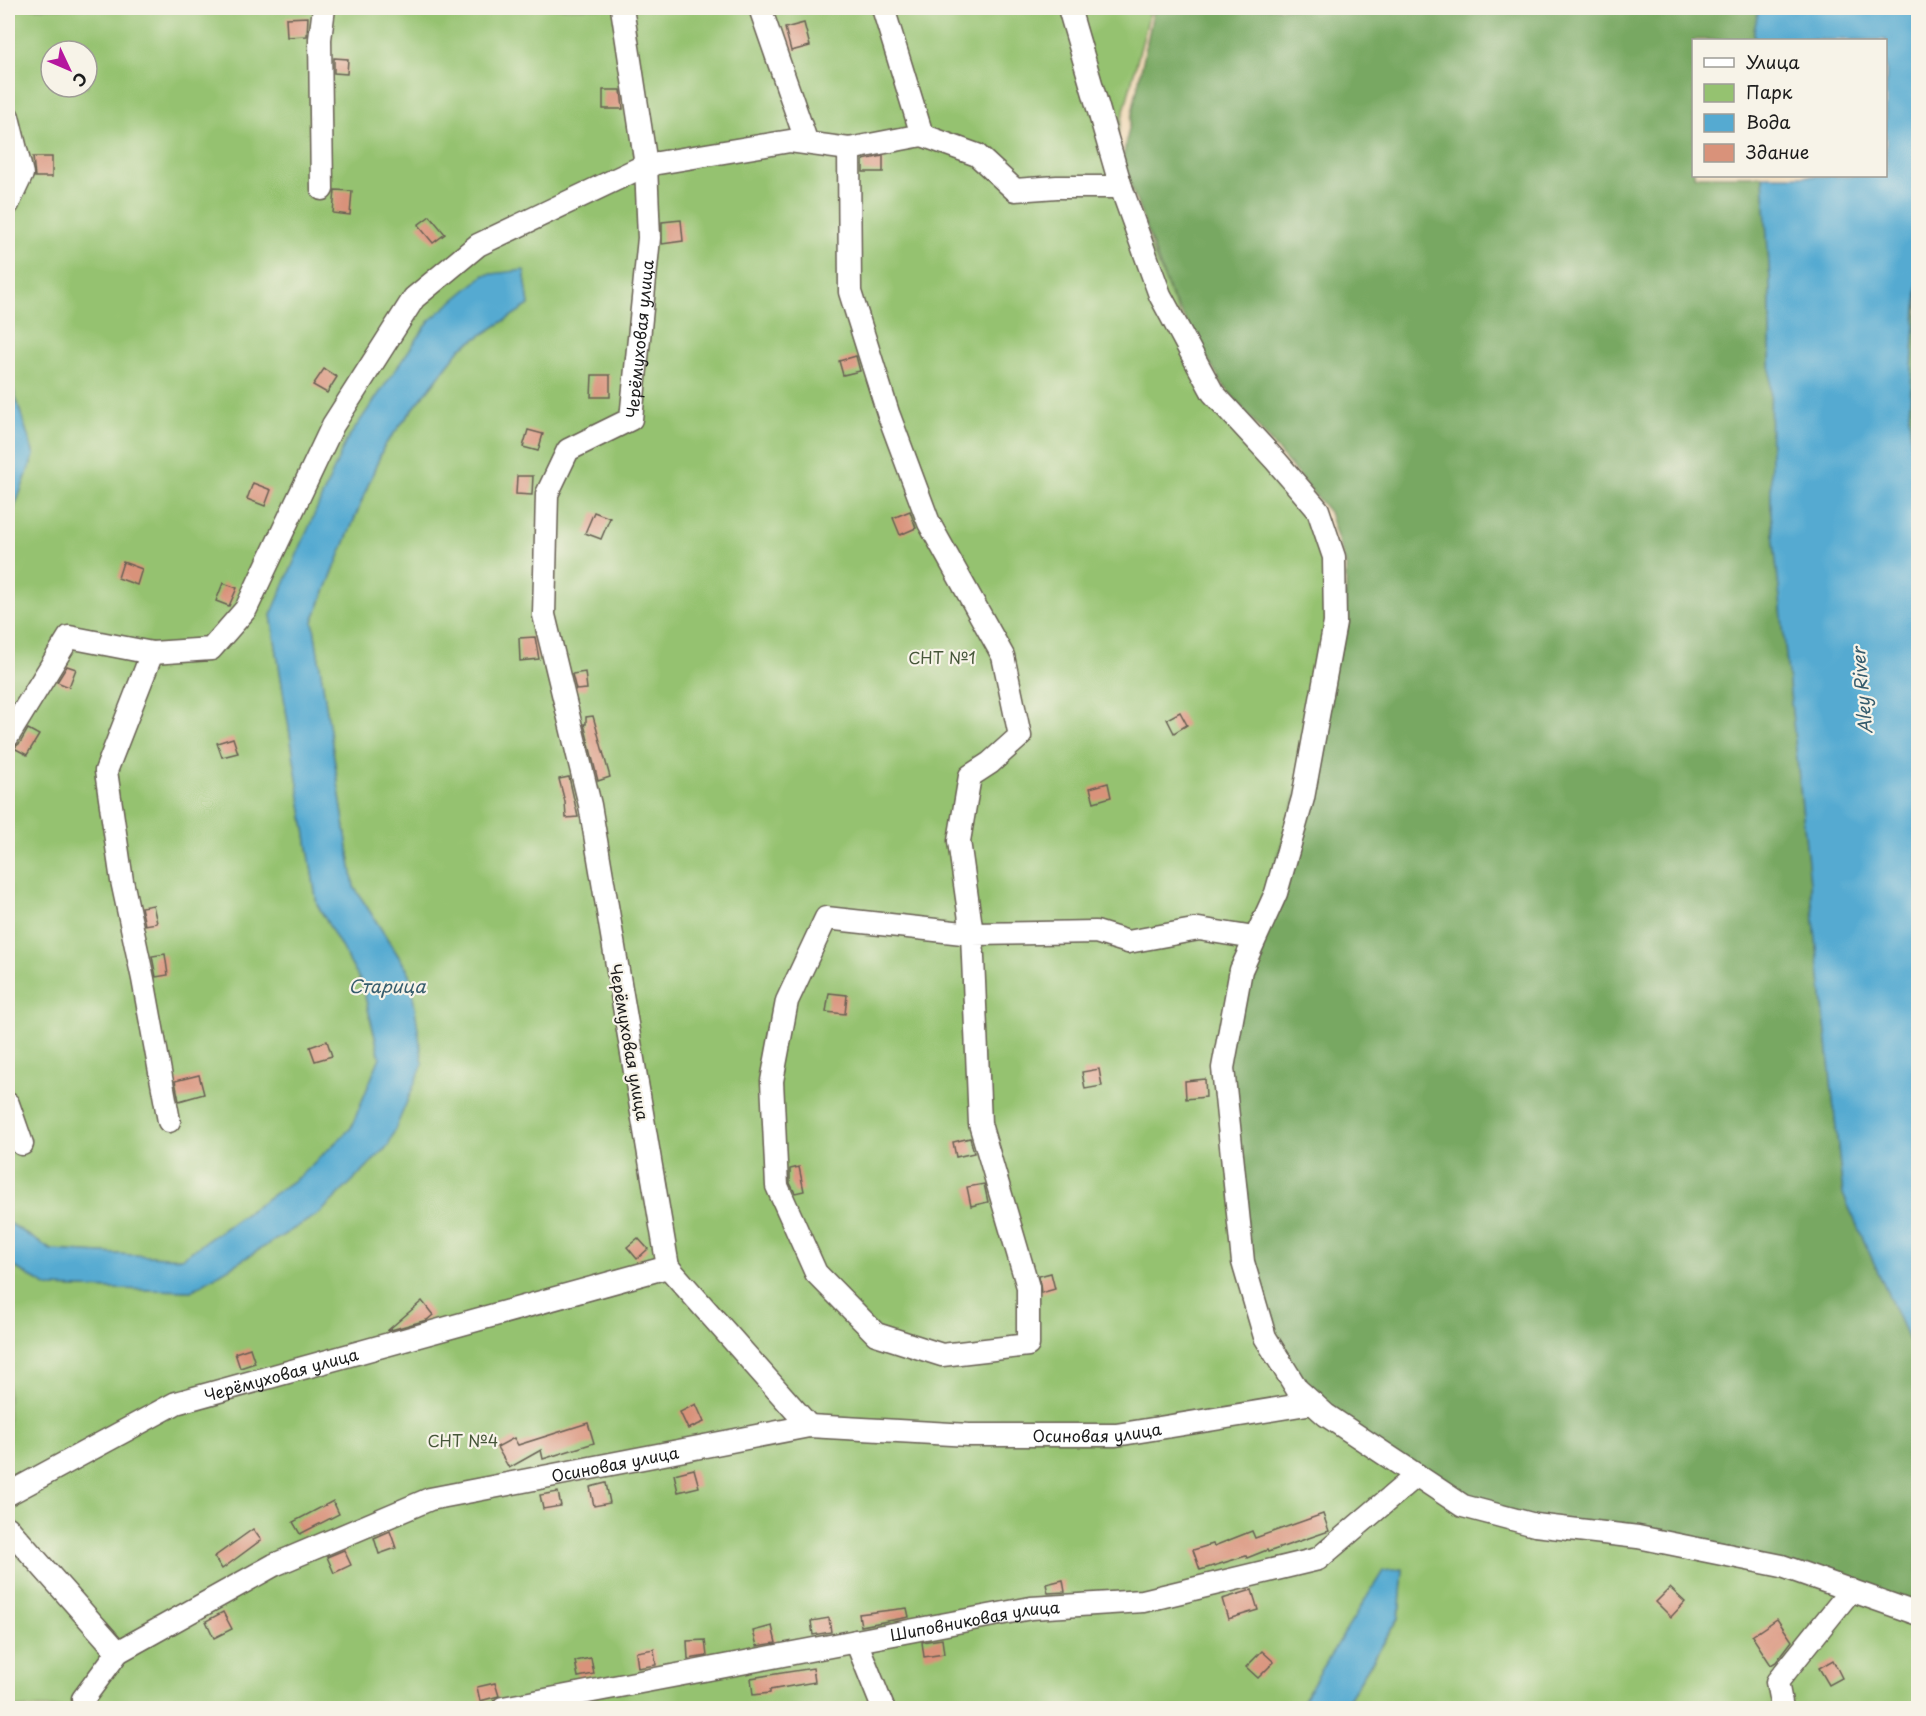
<svg xmlns="http://www.w3.org/2000/svg" width="1926" height="1716" font-family="'Playpen Sans',sans-serif">
<rect width="100%" height="100%" fill="#f7f3e8"/>
<filter id="ink" filterUnits="userSpaceOnUse"><feTurbulence type="fractalNoise" baseFrequency=".0167" numOctaves="2"/><feDisplacementMap in="SourceGraphic" scale="12" xChannelSelector="R" yChannelSelector="G"/><feConvolveMatrix kernelMatrix="1 2 1 2 8 2 1 2 1" color-interpolation-filters="sRGB"/></filter>
<filter id="wash" filterUnits="userSpaceOnUse"><feTurbulence type="fractalNoise" baseFrequency=".008" numOctaves="4" result="noise"/><feDisplacementMap in="SourceGraphic" scale="24" xChannelSelector="R" yChannelSelector="G"/><feGaussianBlur stdDeviation="1.35" result="paint"/><feColorMatrix in="noise" values="0 0 0 0 0 0 0 0 0 0 0 0 0 0 0 0 0 1.4 0 .05"/><feComposite in="paint" operator="in"/></filter>
<g filter="url(#wash)">
<rect width="100%" height="100%" fill="#f1dbba"/>
<path fill="#95c270" stroke="#586f46" stroke-width="1.5" fill-rule="evenodd" d="M 8,8 L 1151,8 L 1112,157 L 1213,393 L 1318,510 L 1638,1537 L 1918,1614 L 1918,1708 L 1343,1708 L 1399,1619 L 1403,1569 L 1383,1572 L 1298,1708 L 8,1708 L 8,1263 L 48,1287 L 191,1291 L 320,1213 L 388,1146 L 410,974 L 354,887 L 313,621 L 384,446 L 461,348 L 529,305 L 524,271 L 484,275 L 271,615 L 317,904 L 362,984 L 380,1058 L 351,1128 L 300,1176 L 182,1258 L 51,1250 L 8,1222 L 8,525 L 34,455 L 8,373 ZM 51,51 L 87,51 L 87,87 L 51,87 Z"/>
<g fill="#78a862" stroke="#4a623f" stroke-width="1.5">
<polygon points="1154,8 1759,8 1754,31 1755,40 1694,40 1694,176 1763,176 1770,279 1771,513 1843,1194 1918,1361 1918,1614 1782,1566 1463,1506 1326,1415 1265,1337 1223,1068 1254,938 1346,626 1346,566 1329,512 1222,384 1170,293 1128,179 1123,157"/>
<polygon points="1918,276 1918,545 1909,416"/>
</g>
<g fill="#55aad1" stroke="#386376" stroke-width="1.5">
<polygon points="1759,8 1918,8 1918,276 1909,416 1918,545 1918,1361 1843,1194 1771,513 1770,279 1763,176 1886,176 1886,40 1755,40 1754,31"/>
<polygon points="524,270 529,305 461,348 384,446 313,621 354,887 410,974 423,1064 388,1146 320,1213 191,1291 48,1287 8,1263 8,1222 51,1250 182,1258 300,1176 351,1128 380,1057 362,984 317,904 271,615 346,441 430,320 484,275"/>
<polygon points="8,373 34,455 8,525"/>
<polygon points="1403,1569 1399,1618 1343,1708 1298,1708 1383,1571"/>
</g>
<g id="blocks">
<g fill="#d9927a">
<polygon points="308,17 307,36 287,37 286,18"/>
<polygon points="804,23 810,46 791,51 785,28"/>
<polygon points="334,58 348,59 347,74 334,73"/>
<polygon points="603,90 621,90 623,109 603,109"/>
<polygon points="883,156 883,172 863,172 863,160"/>
<polygon points="33,157 52,157 52,177 35,177"/>
<polygon points="335,190 352,191 350,215 333,213"/>
<polygon points="430,216 445,234 433,243 418,225"/>
<polygon points="681,220 683,241 662,244 662,222"/>
<polygon points="856,356 860,371 843,375 839,361"/>
<polygon points="324,369 337,377 327,393 313,385"/>
<polygon points="592,375 610,375 610,397 591,397"/>
<polygon points="528,430 543,434 538,451 523,447"/>
<polygon points="517,476 533,476 532,495 516,494"/>
<polygon points="253,483 271,490 265,506 247,499"/>
<polygon points="910,511 916,528 900,535 893,518"/>
<polygon points="594,512 610,518 601,539 585,533"/>
<polygon points="123,562 142,569 137,585 118,578"/>
<polygon points="223,583 237,588 229,606 216,601"/>
<polygon points="535,637 539,659 520,661 519,638"/>
<polygon points="67,666 76,669 69,687 57,682"/>
<polygon points="585,672 587,689 576,690 572,674"/>
<polygon points="1180,712 1187,725 1174,733 1167,719"/>
<polygon points="593,716 610,777 598,781 584,724 586,724 586,717"/>
<polygon points="28,729 39,735 27,755 14,748 20,743"/>
<polygon points="233,738 238,753 222,757 217,743"/>
<polygon points="569,777 578,817 566,818 565,802 559,779"/>
<polygon points="1108,783 1111,797 1094,802 1090,788"/>
<polygon points="153,905 157,923 145,925 141,907"/>
<polygon points="165,954 168,975 156,977 152,956"/>
<polygon points="829,993 847,995 845,1014 826,1012"/>
<polygon points="327,1041 332,1056 315,1061 310,1047"/>
<polygon points="1099,1069 1102,1086 1085,1089 1082,1072"/>
<polygon points="199,1075 204,1094 179,1101 175,1081"/>
<polygon points="1205,1079 1206,1097 1186,1099 1185,1081"/>
<polygon points="970,1138 974,1153 956,1157 953,1142"/>
<polygon points="799,1167 804,1191 795,1193 790,1183 790,1169"/>
<polygon points="984,1184 988,1202 971,1206 967,1187"/>
<polygon points="638,1238 648,1249 637,1259 627,1247"/>
<polygon points="1051,1273 1055,1289 1041,1293 1039,1276"/>
<polygon points="422,1301 433,1315 427,1320 387,1331"/>
<polygon points="250,1348 255,1363 240,1368 235,1353"/>
<polygon points="696,1404 704,1422 688,1429 680,1412"/>
<polygon points="588,1423 594,1443 543,1459 541,1450 509,1468 497,1447 514,1438 518,1445"/>
<polygon points="694,1469 699,1487 678,1492 674,1474"/>
<polygon points="606,1483 610,1503 594,1506 590,1487"/>
<polygon points="558,1492 561,1506 543,1509 540,1495"/>
<polygon points="333,1501 339,1514 300,1534 293,1522"/>
<polygon points="1323,1514 1329,1531 1268,1552 1267,1550 1247,1558 1246,1556 1200,1570 1193,1550 1213,1544 1214,1546 1252,1531 1255,1538"/>
<polygon points="253,1529 261,1540 222,1569 214,1557"/>
<polygon points="390,1531 396,1548 379,1554 374,1538"/>
<polygon points="344,1550 351,1565 334,1573 327,1557"/>
<polygon points="1063,1580 1065,1592 1048,1593 1046,1584"/>
<polygon points="1670,1588 1685,1602 1671,1617 1656,1602"/>
<polygon points="1252,1590 1258,1610 1228,1619 1222,1599"/>
<polygon points="907,1608 909,1617 861,1626 859,1614"/>
<polygon points="223,1612 232,1629 214,1638 206,1621"/>
<polygon points="829,1618 831,1632 813,1635 811,1621"/>
<polygon points="1777,1619 1792,1641 1776,1662 1771,1665 1752,1636"/>
<polygon points="772,1626 776,1643 757,1646 753,1631"/>
<polygon points="942,1639 944,1654 924,1657 922,1642"/>
<polygon points="705,1640 707,1656 688,1659 687,1641"/>
<polygon points="654,1649 656,1665 638,1668 636,1652"/>
<polygon points="1262,1651 1274,1662 1258,1678 1246,1667"/>
<polygon points="591,1658 594,1674 578,1677 575,1661"/>
<polygon points="1833,1660 1842,1678 1829,1685 1819,1668"/>
<polygon points="813,1668 815,1682 770,1690 770,1693 753,1695 751,1678"/>
<polygon points="495,1683 499,1696 480,1701 477,1687"/>
</g>
</g>
</g>
<g filter="url(#ink)">
<use href="#blocks" fill-opacity="0" stroke="#675f53" stroke-width="1.5"/>
<g fill="none" stroke-linecap="round" stroke-linejoin="round">
<g stroke="#675f53" stroke-width="25">
<g id="minor">
<polyline points="760,8 807,143"/>
<polyline points="883,8 922,135"/>
<polyline points="1069,8 1121,187 1160,295 1213,393 1276,461 1318,510 1334,557 1335,623 1303,798 1276,893 1241,970 1223,1068 1243,1262 1265,1337 1297,1389 1326,1415 1463,1506 1535,1525 1638,1537 1782,1566 1918,1614"/>
<polyline points="8,117 22,174 8,204"/>
<polyline points="849,149 850,292 888,413 929,523 1003,656 1020,736 990,763 970,776 959,841 972,934 980,1124 1028,1287 1028,1345 942,1355 876,1334 816,1273 777,1186 772,1081 787,1001 826,918 972,934 1096,932 1128,942 1199,929 1254,938"/>
<polyline points="322,189 320,39 324,8"/>
<polyline points="152,653 106,771 122,881 143,979 169,1121"/>
<polyline points="8,736 69,637 152,653 211,649 246,609 333,425 414,298 478,245 646,165 790,141 849,149 922,135 977,155 1015,190 1057,187 1121,187"/>
<polyline points="8,1104 22,1144"/>
<polyline points="668,1267 809,1426"/>
<path id="s1" d="M 8,1494 L 176,1403 L 668,1267 L 590,805 L 544,615 L 547,494 L 568,450 L 631,419 L 649,238 L 646,165 L 622,8"/>
<path id="s2" d="M 8,1528 L 118,1652 L 274,1565 L 430,1499 L 809,1426 L 969,1435 L 1116,1435 L 1313,1403"/>
<polyline points="856,1641 883,1708"/>
<polyline points="83,1699 118,1652"/>
<path id="s3" d="M 503,1708 L 1031,1608 L 1143,1601 L 1318,1559 L 1417,1475"/>
<polyline points="1782,1708 1777,1682 1851,1590"/>
</g>
</g>
<use href="#minor" stroke="#fff" stroke-width="22"/>
</g>
</g>
<g text-anchor="middle" dominant-baseline="central" stroke-width="4.5" stroke-linejoin="round" paint-order="stroke">
<g font-size="16" fill="#1c1c1c" stroke="#f7f3e8">
<text stroke="none"><textPath href="#s1" startOffset="1686">Черёмуховая улица</textPath></text>
<text transform="translate(630 1042) rotate(80)">Черёмуховая улица</text>
<text stroke="none"><textPath href="#s1" startOffset="300">Черёмуховая улица</textPath></text>
<text stroke="none"><textPath href="#s2" startOffset="1188">Осиновая улица</textPath></text>
<text stroke="none"><textPath href="#s2" startOffset="702">Осиновая улица</textPath></text>
<text stroke="none"><textPath href="#s3" startOffset="480">Шиповниковая улица</textPath></text>
</g>
<g font-size="16" fill="#465639" stroke="#f7f3e8">
<text x="942" y="657">СНТ №1</text>
<text x="463" y="1440">СНТ №4</text>
</g>
<g font-size="18" font-style="italic" fill="#365c6d" stroke="#f7f3e8">
<text transform="translate(1861 691) rotate(-95)">Aley River</text>
<text x="387" y="985">Старица</text>
</g>
</g>
<rect width="1926" height="1716" fill="none" stroke="#f7f3e8" stroke-width="30"/>
<rect x="1692" y="39" width="195" height="138" fill="#f7f3e8" stroke="#9f9d96" stroke-width="1.5"/>
<rect x="1704" y="58" width="30" height="9" fill="#ffffff" stroke="#9f9d96" stroke-width="1.5"/>
<text x="1746" y="69" font-size="18" fill="#1c1c1c">Улица</text>
<rect x="1704" y="84" width="30" height="18" fill="#95c270" stroke="#9f9d96" stroke-width="1.5"/>
<text x="1746" y="99" font-size="18" fill="#1c1c1c">Парк</text>
<rect x="1704" y="114" width="30" height="18" fill="#55aad1" stroke="#9f9d96" stroke-width="1.5"/>
<text x="1746" y="129" font-size="18" fill="#1c1c1c">Вода</text>
<rect x="1704" y="144" width="30" height="18" fill="#d9927a" stroke="#9f9d96" stroke-width="1.5"/>
<text x="1746" y="159" font-size="18" fill="#1c1c1c">Здание</text>
<g transform="translate(69 69) rotate(134)"><circle r="28" fill="#f7f3e8" stroke="#9f9d96" stroke-width="1.5"/>
<path d="M0-4.5L10 22L0 15L-10 22Z" fill="#b5179e"/>
<text y="-9" font-size="16" font-weight="bold" text-anchor="middle" fill="#1c1c1c">С</text>
</g>
</svg>
